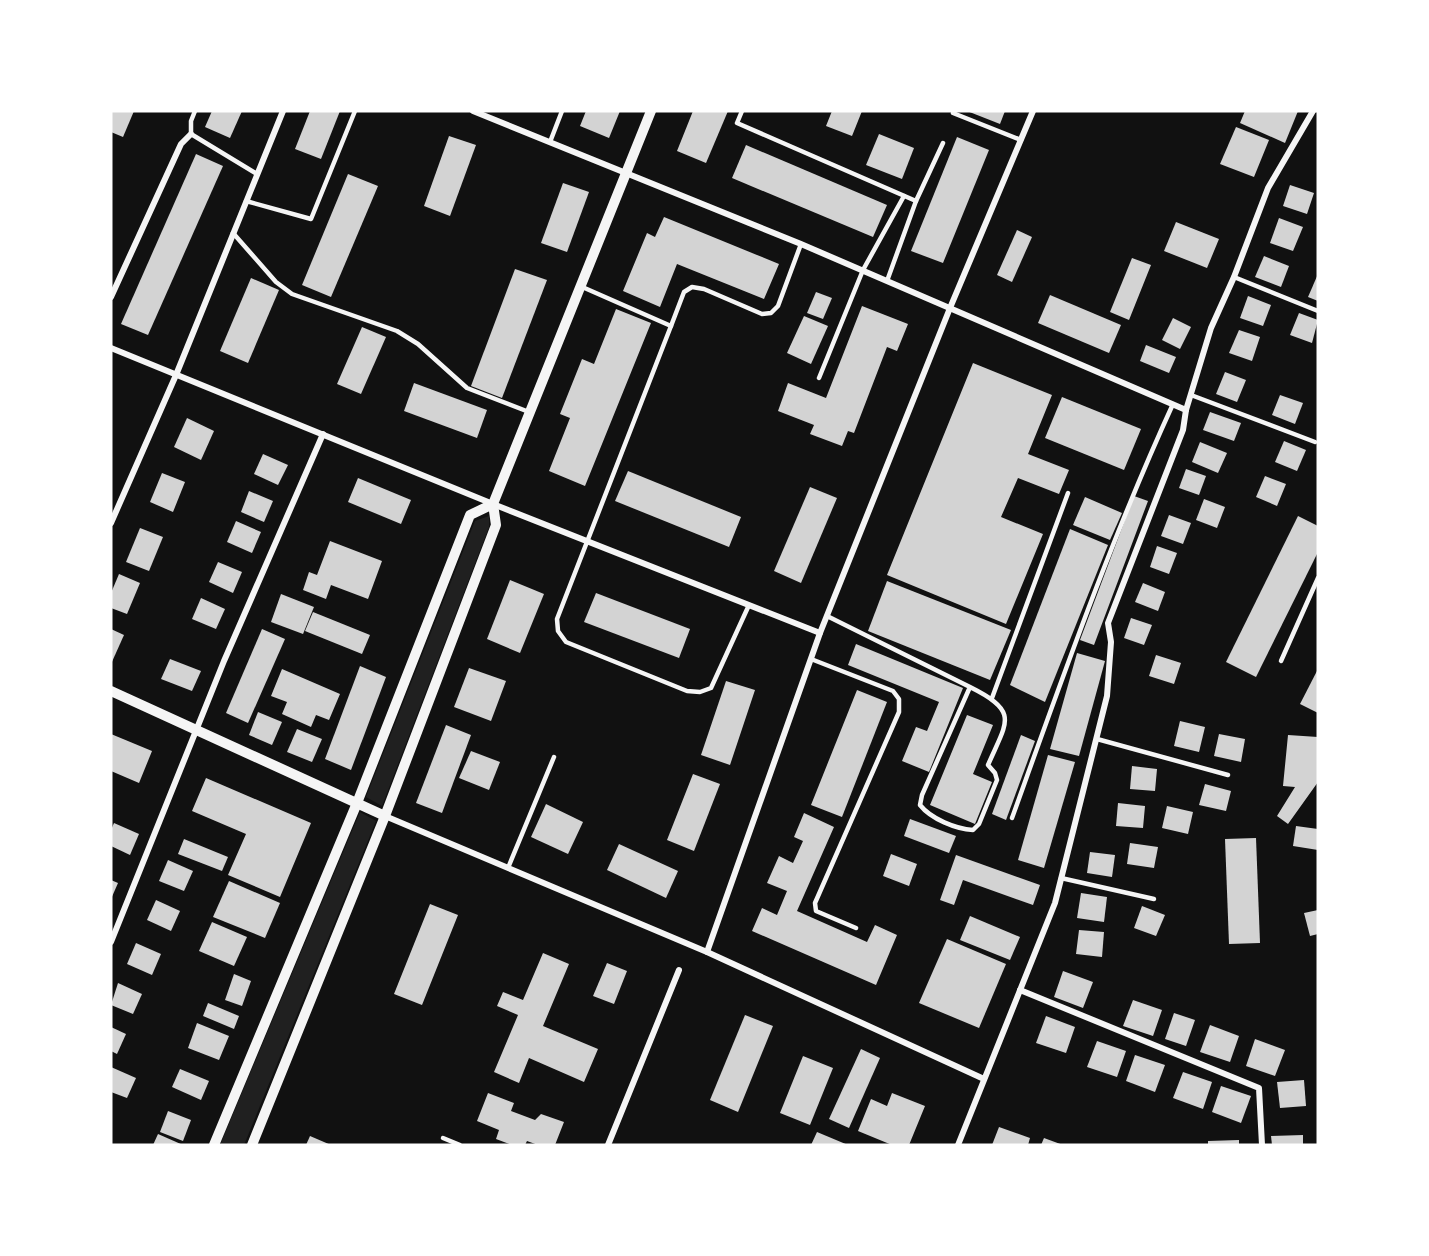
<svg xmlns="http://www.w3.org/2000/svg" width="1429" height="1256" font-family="Montserrat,sans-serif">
<rect width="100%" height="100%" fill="#111"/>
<g fill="#202020">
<polygon points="489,516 489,527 382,806 366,797 475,521"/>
<polygon points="360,812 376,821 244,1145 220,1145"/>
</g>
<g fill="#d3d3d3">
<polygon points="111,111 134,111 123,137 111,132"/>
<polygon points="212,111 242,111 230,138 205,127"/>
<polygon points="310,111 340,111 321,159 295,149"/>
<polygon points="586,111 620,111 609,138 580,126"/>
<polygon points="693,111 728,111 706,163 677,151"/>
<polygon points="832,111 862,111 852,136 826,126"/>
<polygon points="967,111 1005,111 1000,124"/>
<polygon points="1245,111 1298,111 1285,143 1240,123"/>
<polygon points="1236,127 1269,140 1254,177 1220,164"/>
<polygon points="879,134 914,148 902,179 866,165"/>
<polygon points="449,136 476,145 450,216 424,206"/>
<polygon points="957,137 989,150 943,263 911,251"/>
<polygon points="746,145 887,205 873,237 732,178"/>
<polygon points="196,154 223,166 148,335 121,324"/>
<polygon points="348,174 378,186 331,297 302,285"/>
<polygon points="563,183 589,192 567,252 541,243"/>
<polygon points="1290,185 1314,193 1307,214 1283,206"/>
<polygon points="664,217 779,264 764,299 677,264 660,307 623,291 647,233 655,237"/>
<polygon points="1279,218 1303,227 1293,251 1270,243"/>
<polygon points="1176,222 1219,239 1207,268 1164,251"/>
<polygon points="1017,230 1032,237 1012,282 997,275"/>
<polygon points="1264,256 1289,266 1281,287 1255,277"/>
<polygon points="1132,258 1151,265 1129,320 1110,312"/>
<polygon points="515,269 547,280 502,398 471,386"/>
<polygon points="1318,274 1318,301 1308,297"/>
<polygon points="251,278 279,290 248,363 220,351"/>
<polygon points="816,292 832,298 823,319 807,313"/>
<polygon points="1050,295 1121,325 1109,353 1038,323"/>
<polygon points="1248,296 1271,305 1263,326 1240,318"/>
<polygon points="862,306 908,324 897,351 887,347 854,433 848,431 842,446 810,434 814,425 778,411 788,383 826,398"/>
<polygon points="616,309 651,323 585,486 549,471 570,418 560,414 582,359 594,364"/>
<polygon points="1299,313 1318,320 1312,343 1290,335"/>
<polygon points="804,316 828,326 811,364 787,353"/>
<polygon points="1173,318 1191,327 1180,349 1162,340"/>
<polygon points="362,327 386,337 361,394 337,384"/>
<polygon points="1239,330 1260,337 1252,361 1229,353"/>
<polygon points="1146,345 1176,357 1169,373 1140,361"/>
<polygon points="973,363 1052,395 1028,454 1069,470 1059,494 1018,478 1001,517 1043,534 1006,624 887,575"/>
<polygon points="1225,372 1246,380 1237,402 1216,394"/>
<polygon points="414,383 487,410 477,438 404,411"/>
<polygon points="1280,395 1303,403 1295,424 1272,415"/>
<polygon points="1062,397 1141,429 1124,470 1045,438"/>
<polygon points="1210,412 1241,423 1234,441 1203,430"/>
<polygon points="187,418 214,431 201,460 174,447"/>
<polygon points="1284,441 1306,450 1297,471 1275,462"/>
<polygon points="1200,442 1227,453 1218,473 1192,462"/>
<polygon points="263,454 288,465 278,485 254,474"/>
<polygon points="1186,469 1206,476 1199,495 1179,488"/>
<polygon points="628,471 741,517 729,547 615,501"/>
<polygon points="162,473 185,482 173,512 150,502"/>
<polygon points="1265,476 1286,484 1277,506 1256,497"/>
<polygon points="358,478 411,500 401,524 348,502"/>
<polygon points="810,487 837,498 801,583 774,571"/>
<polygon points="249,491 273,501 264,522 241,512"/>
<polygon points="1134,496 1148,501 1094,645 1080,640"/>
<polygon points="1085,497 1122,513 1110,540 1073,525"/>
<polygon points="1204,499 1225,507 1217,528 1196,520"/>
<polygon points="1169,515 1191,523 1183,544 1161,536"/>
<polygon points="1298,516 1318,526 1318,552 1256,677 1226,662"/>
<polygon points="236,521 261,532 252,553 227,542"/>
<polygon points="140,528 163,537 149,571 126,562"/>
<polygon points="1070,529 1108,545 1045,702 1010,685"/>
<polygon points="330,541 382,561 368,599 331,585 326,599 303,590 309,572 317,575"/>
<polygon points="1157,546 1177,553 1169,574 1150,567"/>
<polygon points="218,562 242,572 233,593 209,582"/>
<polygon points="119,574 140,583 127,614 111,608 111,593"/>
<polygon points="510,580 544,594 520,653 487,639"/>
<polygon points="887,581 1011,630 990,680 868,631"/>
<polygon points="1143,583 1165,592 1158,611 1135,602"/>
<polygon points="596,593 690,629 679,658 584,622"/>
<polygon points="281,594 314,607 303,634 271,622"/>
<polygon points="201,598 225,609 216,629 192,619"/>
<polygon points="313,612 370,635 362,654 305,631"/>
<polygon points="1131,618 1152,625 1144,645 1124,638"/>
<polygon points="111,629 124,635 111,664"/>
<polygon points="262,629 285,639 248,723 226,713"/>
<polygon points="856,644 963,688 929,772 902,761 916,727 927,731 939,702 848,665"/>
<polygon points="1077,653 1105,661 1079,756 1050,749"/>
<polygon points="1156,655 1181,663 1174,684 1149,676"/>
<polygon points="170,659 201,671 192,691 161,679"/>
<polygon points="360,666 386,677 351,770 325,759"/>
<polygon points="469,668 506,681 491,721 454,707"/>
<polygon points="282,669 340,694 329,720 316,715 311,727 282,714 287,702 271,696"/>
<polygon points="1318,669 1318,713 1300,704"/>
<polygon points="726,681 755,690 730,765 701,755"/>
<polygon points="857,690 887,702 842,817 811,805"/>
<polygon points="258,712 282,722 272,745 249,735"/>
<polygon points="967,715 993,725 973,774 992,782 975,824 930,805"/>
<polygon points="1180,721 1205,727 1199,752 1174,746"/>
<polygon points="446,725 471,735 442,813 416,803"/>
<polygon points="297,729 322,739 312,762 287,752"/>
<polygon points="111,734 152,751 139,783 111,771"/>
<polygon points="1219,734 1245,739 1241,762 1214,756"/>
<polygon points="1021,735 1035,741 1006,820 992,814"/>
<polygon points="1288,735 1318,737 1318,782 1288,824 1277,816 1295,787 1283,786"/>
<polygon points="471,751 500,762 489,790 459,778"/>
<polygon points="1048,755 1075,762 1044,868 1018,860"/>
<polygon points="1132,766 1157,769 1155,791 1130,789"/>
<polygon points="693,774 720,784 694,851 667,840"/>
<polygon points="206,778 311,823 280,897 228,875 246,834 192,811"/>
<polygon points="1205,784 1231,791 1226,811 1199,805"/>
<polygon points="1118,803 1145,806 1143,828 1116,826"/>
<polygon points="546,804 583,822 568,854 531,837"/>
<polygon points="1167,806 1193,812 1188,834 1162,828"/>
<polygon points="804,813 834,827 797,911 867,942 875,925 897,935 876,985 752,931 762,908 777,915 787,891 767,883 779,856 793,863 803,841 794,837"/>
<polygon points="910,819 956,836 949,853 904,836"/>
<polygon points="114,823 139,834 130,855 111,846 111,830"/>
<polygon points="1296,826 1318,829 1318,850 1293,846"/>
<polygon points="1256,838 1260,943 1229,944 1225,839"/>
<polygon points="184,839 228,857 222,871 178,854"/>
<polygon points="1130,843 1158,847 1154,868 1127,864"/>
<polygon points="619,844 678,871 666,898 607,870"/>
<polygon points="1090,852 1115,855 1112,877 1087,873"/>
<polygon points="891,854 917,864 909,886 883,876"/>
<polygon points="956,855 1040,885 1033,905 963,880 954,905 940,900"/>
<polygon points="168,860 193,871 184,891 159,881"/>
<polygon points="111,880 118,883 111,899"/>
<polygon points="229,881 280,903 265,938 213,917"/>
<polygon points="1081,893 1107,897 1104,922 1077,918"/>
<polygon points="156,900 180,911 171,931 147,920"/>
<polygon points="430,904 458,915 422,1005 394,994"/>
<polygon points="1142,906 1165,915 1156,936 1134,928"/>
<polygon points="1318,910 1318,934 1310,936 1304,913"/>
<polygon points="970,916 1020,937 1010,960 960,940"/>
<polygon points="212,922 247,937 234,966 199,951"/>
<polygon points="1079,930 1104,932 1102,957 1076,954"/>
<polygon points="947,939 1006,964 979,1028 919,1003"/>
<polygon points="136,943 161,954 152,975 127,964"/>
<polygon points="543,953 569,964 543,1026 598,1049 584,1082 529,1058 519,1083 494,1072 518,1015 497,1006 503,992 523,1000"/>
<polygon points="607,963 627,971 614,1004 593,996"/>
<polygon points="1063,971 1093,982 1083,1008 1054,997"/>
<polygon points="234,974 251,981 242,1006 225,1000"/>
<polygon points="118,983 142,994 133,1014 111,1005"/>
<polygon points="1133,1000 1162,1010 1153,1036 1123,1026"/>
<polygon points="208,1003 239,1016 234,1029 203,1016"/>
<polygon points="1174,1013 1195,1020 1186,1046 1165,1039"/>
<polygon points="745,1015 773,1026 738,1112 710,1100"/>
<polygon points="1046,1016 1075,1027 1066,1053 1036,1043"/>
<polygon points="197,1023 229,1036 219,1060 188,1048"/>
<polygon points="1210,1025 1239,1036 1230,1062 1200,1052"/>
<polygon points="111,1027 126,1034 117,1054 111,1051"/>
<polygon points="1255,1039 1285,1050 1275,1076 1246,1066"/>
<polygon points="1097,1041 1126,1051 1117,1077 1087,1067"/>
<polygon points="861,1049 880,1058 849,1128 829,1119"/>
<polygon points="1135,1055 1165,1065 1155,1092 1126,1081"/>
<polygon points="803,1056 833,1068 810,1125 780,1113"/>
<polygon points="111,1067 136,1078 127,1098 111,1092"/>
<polygon points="180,1069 209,1081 201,1100 172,1087"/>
<polygon points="1183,1072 1212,1082 1203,1109 1173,1098"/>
<polygon points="1304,1080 1306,1106 1280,1108 1277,1082"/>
<polygon points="1221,1086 1251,1096 1241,1123 1212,1112"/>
<polygon points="488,1093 514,1103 511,1111 535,1120 541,1114 564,1122 555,1145 538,1145 527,1141 525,1145 512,1145 496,1139 499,1130 477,1121"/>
<polygon points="892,1093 925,1106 909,1145 892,1145 858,1131 871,1099 887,1106"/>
<polygon points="168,1111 191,1120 183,1141 160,1132"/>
<polygon points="999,1127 1030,1138 1028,1145 992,1145"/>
<polygon points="817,1132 848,1145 811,1145"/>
<polygon points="158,1134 183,1145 153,1145"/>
<polygon points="1303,1135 1303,1145 1272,1145 1271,1136"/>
<polygon points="310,1136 331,1145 306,1145"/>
<polygon points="1044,1138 1063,1145 1041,1145"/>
<polygon points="1239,1140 1239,1145 1208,1145 1208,1141"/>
</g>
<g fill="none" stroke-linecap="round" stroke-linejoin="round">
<g stroke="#f5f5f5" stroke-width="4.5">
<polyline points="195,111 191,121 191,134 257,174"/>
<polyline points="742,111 737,123 916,201"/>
<polyline points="954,111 953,113 1021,140"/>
<polyline points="550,142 562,111"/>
<polyline points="246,201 311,219 355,111"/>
<polyline points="233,233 276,282 292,294 397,331 418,344 467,388 529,412"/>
<polyline points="1234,277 1318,311"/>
<polyline points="887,281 916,201 943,143"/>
<polyline points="580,286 671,326 557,619 558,631 566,642 687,691 700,692 711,688 749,605"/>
<polyline points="671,326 684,292 692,287 704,289 762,314 771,313 778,306 801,244"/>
<polyline points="819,378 863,270 904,196"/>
<polyline points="1191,395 1315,442"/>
<path d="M 827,616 L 970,687 C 1020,712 1007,721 988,765 L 995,773 L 997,780 L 979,824 L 973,830 C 956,829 931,819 920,805 L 922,795 L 970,687"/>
<polyline points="811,659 893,691 899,699 899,712 815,903 816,911 856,928"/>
<polyline points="1281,661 1318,578"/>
<polyline points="992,698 1068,493"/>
<polyline points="1097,739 1228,775"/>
<path d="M 1012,818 C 1062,679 1111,539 1173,404"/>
<polyline points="508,868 554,757"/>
<polyline points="1061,878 1154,899"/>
<polyline points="443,1138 460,1145"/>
</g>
<g stroke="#f5f5f5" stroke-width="6">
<polyline points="473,111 801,244 1186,410"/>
<polyline points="111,297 181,144 191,134"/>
<polyline points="111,348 493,504 820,633"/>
<polyline points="111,523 176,375 283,111"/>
<polyline points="385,816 707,952 984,1079"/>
<polyline points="111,942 224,661 323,434"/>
<polyline points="707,952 820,633 950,308 1033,111"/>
<polyline points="1020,990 1259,1088 1262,1145"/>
<polyline points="608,1145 679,970"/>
<polyline points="958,1145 1055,903 1107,696 1111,642 1108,623 1183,430 1186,410 1211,328 1234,277 1268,188 1313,111"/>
</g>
<g stroke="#f5f5f5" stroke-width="10">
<polyline points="111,691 385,816"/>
<polyline points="214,1145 357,803 470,515 493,504"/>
<polyline points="252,1145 385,816 496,525 493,504 651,111"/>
</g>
</g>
<rect width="1429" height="1256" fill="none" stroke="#ffffff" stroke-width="225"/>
</svg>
